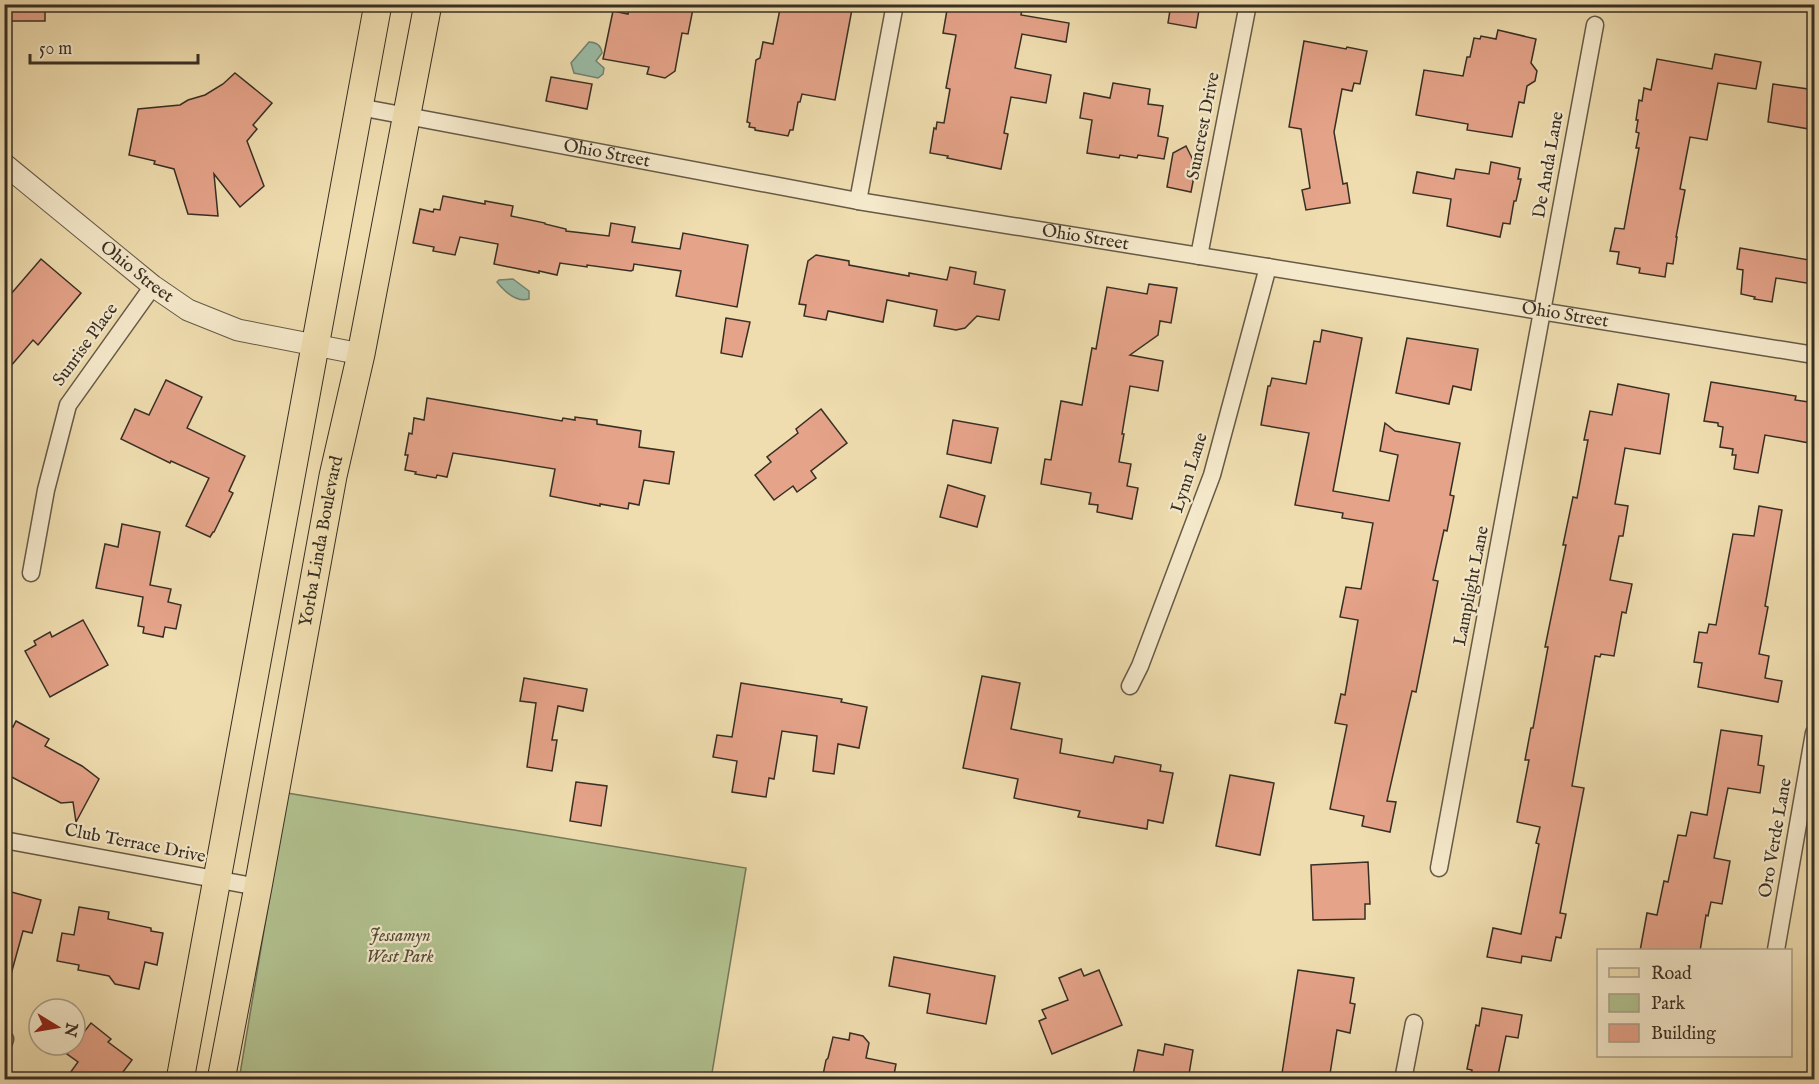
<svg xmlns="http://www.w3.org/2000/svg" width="1819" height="1084" font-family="'IM FELL English',serif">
<rect width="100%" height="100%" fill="#efddaf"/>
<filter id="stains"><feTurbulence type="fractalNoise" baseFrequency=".00333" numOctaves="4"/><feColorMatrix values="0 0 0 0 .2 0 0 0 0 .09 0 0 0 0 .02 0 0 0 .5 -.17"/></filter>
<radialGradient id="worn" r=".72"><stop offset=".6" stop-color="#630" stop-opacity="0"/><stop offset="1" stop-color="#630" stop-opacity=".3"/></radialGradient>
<polygon fill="#b2c290" stroke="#75785a" stroke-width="1.5" points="287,793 746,868 711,1079 239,1080"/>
<g fill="#9abca7" stroke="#738473" stroke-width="1.5">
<path d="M 589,42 C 596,42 601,45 602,53 L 596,61 L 604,68 L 603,74 L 598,78 L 574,73 L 571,63 Z"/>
<path d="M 513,279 L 529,291 L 529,299 C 516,303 505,292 497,282 L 499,280 Z"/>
</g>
<g fill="#e5a389" stroke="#382f24" stroke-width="1.5">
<rect x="4" y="4" width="41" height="17"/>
<polygon points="630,4 694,4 688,34 682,33 675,71 665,78 647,74 649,67 603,59 613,11 628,14"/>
<polygon points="781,4 853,4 835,100 802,94 800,102 798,102 793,130 790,130 788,136 755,130 755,128 749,127 750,123 747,122 756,60 760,58 763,42 773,44"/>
<polygon points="948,4 1023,4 1021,15 1069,23 1066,42 1022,34 1015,68 1051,75 1046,103 1011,97 1004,133 1008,134 1001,169 947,158 948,156 930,153 934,128 936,129 937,122 944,123 950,89 946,88 956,35 943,33"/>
<polygon points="1171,4 1200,4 1196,28 1168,23"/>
<polygon points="1498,30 1536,39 1531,63 1537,71 1535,81 1527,86 1524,103 1519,102 1512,137 1467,130 1468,124 1416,115 1424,70 1463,76 1467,57 1470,57 1474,38 1480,39 1481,36 1496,39"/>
<polygon points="1304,41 1346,49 1347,47 1367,51 1360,84 1354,83 1352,91 1342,89 1334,132 1343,184 1347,183 1350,203 1306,210 1302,190 1310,188 1301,129 1289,127"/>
<polygon points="1715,54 1761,62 1756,89 1718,83 1707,140 1690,137 1680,189 1685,190 1676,237 1677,237 1673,264 1667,263 1665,277 1639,273 1640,268 1617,264 1619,252 1610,251 1615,228 1624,229 1639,148 1636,148 1639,133 1636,132 1638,120 1636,120 1639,100 1642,101 1644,88 1651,90 1657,59 1712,69"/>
<polygon points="235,73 272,103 253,125 257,129 247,141 264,186 240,207 214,174 218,216 188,214 174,169 154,164 155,161 129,155 138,109 180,105 188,100 205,95 223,84"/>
<polygon points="551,77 592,84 587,109 546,101"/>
<polygon points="1113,83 1150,89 1148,104 1163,106 1158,136 1168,138 1164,159 1138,155 1137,158 1120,155 1119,158 1087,153 1092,120 1080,118 1084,93 1110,98"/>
<polygon points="1773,84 1815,90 1815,130 1768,122"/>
<polygon points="1186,146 1196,166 1191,192 1167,187 1173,153"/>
<polygon points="1491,162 1520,168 1518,179 1521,179 1516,201 1514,201 1510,224 1503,223 1500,237 1447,226 1451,199 1413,193 1417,172 1454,179 1456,169 1489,174"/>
<polygon points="443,196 485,204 485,201 513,206 511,216 545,223 545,224 566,229 566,231 609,236 611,223 635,227 632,242 680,249 683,233 748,245 737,307 676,296 681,271 634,264 633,270 631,271 587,265 587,267 560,263 557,275 539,271 539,273 494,264 498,244 460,237 455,255 433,251 434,247 413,243 420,209 433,212 434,209 440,210"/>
<polygon points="1740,248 1815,261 1812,284 1776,278 1772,302 1754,299 1755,297 1741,294 1743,270 1737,269"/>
<polygon points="816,255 849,261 849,265 909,276 909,273 947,280 950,267 976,272 974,284 1005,290 999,320 977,316 965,328 956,330 934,326 937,310 887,300 883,322 828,311 826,320 804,316 806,305 799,304 808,261"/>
<polygon points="41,259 81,293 38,345 33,340 4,374 4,302"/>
<polygon points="1149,284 1177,288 1171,323 1160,321 1158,335 1130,355 1163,361 1158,391 1130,386 1122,434 1124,434 1119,462 1131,464 1127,486 1138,488 1132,519 1097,512 1098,505 1089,504 1091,493 1041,484 1045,459 1051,460 1061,401 1082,405 1092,348 1096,349 1107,287 1147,294"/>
<polygon points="726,318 750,322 742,357 721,353"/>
<polygon points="1322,330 1362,338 1333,491 1389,501 1398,455 1380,451 1385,423 1395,431 1460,443 1450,495 1454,496 1447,531 1444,530 1433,580 1438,581 1416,692 1412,691 1387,801 1396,802 1390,832 1362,826 1364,816 1330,809 1347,725 1335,723 1341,694 1345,695 1358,620 1340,617 1346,587 1361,589 1373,523 1342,518 1343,513 1295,505 1309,433 1261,425 1268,386 1270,386 1272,378 1306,384 1314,341 1320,342"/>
<polygon points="1407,338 1478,349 1471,390 1453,386 1449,404 1396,393"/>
<polygon points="166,380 202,397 187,428 245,456 229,491 233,493 214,532 213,532 210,537 186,526 209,478 171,461 170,463 121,439 135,409 149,415"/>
<polygon points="1711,382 1796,396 1795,400 1815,403 1815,444 1765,435 1758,473 1734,469 1736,455 1732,455 1733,449 1720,447 1723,427 1718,426 1718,423 1704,421"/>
<polygon points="1618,384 1669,394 1660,454 1625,448 1615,504 1628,506 1623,536 1619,536 1610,580 1632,584 1626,613 1622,612 1614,656 1601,654 1600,657 1595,656 1572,786 1584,788 1560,913 1566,914 1561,938 1556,937 1551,961 1522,956 1521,963 1487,957 1493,928 1521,934 1539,844 1536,843 1540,827 1517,822 1529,760 1525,760 1531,728 1533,728 1548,647 1545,647 1566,545 1563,545 1573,497 1577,498 1588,440 1584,440 1590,411 1612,415"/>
<polygon points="427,398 562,421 563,418 575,420 575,417 597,420 597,424 641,431 639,447 674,452 669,484 644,480 639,505 629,503 628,509 600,504 600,506 550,496 555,469 499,460 453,453 447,477 437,475 436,478 415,474 416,472 405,470 408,455 405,455 409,433 412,434 414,418 424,420"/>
<polygon points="821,409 847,443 811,471 816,478 797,492 793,486 774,500 755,475 771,462 767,457 798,433 796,429"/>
<polygon points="953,420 998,428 991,463 947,454"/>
<polygon points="948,485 985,496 977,527 940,517"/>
<polygon points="1759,506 1782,510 1765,606 1768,607 1759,654 1769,656 1765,678 1782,681 1778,702 1698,687 1702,663 1694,662 1699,632 1707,633 1709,624 1716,625 1733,534 1754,536"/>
<polygon points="122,524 160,532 150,585 171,589 168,602 181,605 176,629 165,627 163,637 143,633 144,627 138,626 143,597 96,588 105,544 118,547"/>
<polygon points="83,620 108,665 50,697 25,651 36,645 34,641 50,632 52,637"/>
<polygon points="982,676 1020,683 1011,729 1062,739 1060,753 1113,763 1115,756 1161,765 1160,771 1173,773 1163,823 1148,820 1147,829 1078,817 1080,811 1014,798 1018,779 963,768"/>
<polygon points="524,678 587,689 583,711 558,706 552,740 557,740 552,771 527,767 536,703 520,701"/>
<polygon points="741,683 842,699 841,702 867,707 859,748 838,744 834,774 813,771 817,736 782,731 774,779 769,778 766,797 732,792 737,761 713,757 717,735 732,737"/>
<polygon points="16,721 49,739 45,746 82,766 99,779 76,822 73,802 61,803 4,773 4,722 13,727"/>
<polygon points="1721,730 1762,736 1758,765 1764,766 1760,793 1728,788 1714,858 1730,861 1722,904 1711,902 1708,916 1706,915 1700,951 1640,951 1647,913 1657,915 1664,881 1668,882 1678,835 1686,836 1691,812 1707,815"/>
<polygon points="1230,775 1274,783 1260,855 1216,846"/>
<polygon points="576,782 607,786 601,826 570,821"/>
<polygon points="1368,862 1370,904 1365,904 1365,919 1313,920 1311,865"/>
<polygon points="4,890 41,900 32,933 23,931 10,978 4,978"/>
<polygon points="79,907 109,912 108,919 151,928 151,931 163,933 157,965 145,962 139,989 115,984 109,976 78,970 79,965 57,961 62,933 74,935"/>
<polygon points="894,957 995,976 986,1024 927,1013 930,994 889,986"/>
<polygon points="1081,969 1084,976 1099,970 1122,1025 1052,1054 1039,1021 1046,1018 1042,1010 1068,1000 1059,978"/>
<polygon points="1298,970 1354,978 1350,1003 1355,1004 1350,1033 1337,1030 1329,1080 1281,1080"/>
<polygon points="1482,1008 1522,1015 1518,1038 1506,1036 1497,1080 1470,1080 1472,1070 1467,1069 1476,1025 1479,1026"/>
<polygon points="91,1023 111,1039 108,1042 132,1060 117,1080 65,1080 78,1062 67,1054"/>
<polygon points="850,1033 863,1036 869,1043 866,1058 896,1064 893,1080 822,1080 826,1060 828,1058 833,1037 849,1040"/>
<polygon points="1165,1044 1193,1050 1188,1080 1132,1080 1138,1050 1163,1055"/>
</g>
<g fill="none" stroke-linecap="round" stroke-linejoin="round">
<g stroke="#665a47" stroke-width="19">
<g id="minor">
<path id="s1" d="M 359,107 L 858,201 L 1814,355"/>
<polyline points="858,201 895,4"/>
<polyline points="1199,256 1248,4"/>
<polyline points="31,573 46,490 68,405 153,286"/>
<polyline points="1130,686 1140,666 1212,475 1268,267"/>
<polyline points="4,840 258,887"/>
<polyline points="1439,868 1595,25"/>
<polyline points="1776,950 1814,733"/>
<polyline points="4,1042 5,1039"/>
<polyline points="1403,1080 1414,1023"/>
</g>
</g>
<g stroke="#665a47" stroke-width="23">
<g id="tertiary">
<path id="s2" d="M 4,164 L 153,286 L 188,310 L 238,330 L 361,354"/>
</g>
</g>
<g stroke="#382f24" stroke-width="29">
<g id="primary">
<polyline points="180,1080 378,4"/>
<path id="s3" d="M 221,1080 L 258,887 L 333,476 L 361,354 L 428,4"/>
</g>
</g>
<use href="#minor" stroke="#f5e9cb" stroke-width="16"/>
<use href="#tertiary" stroke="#f5e9cb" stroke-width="21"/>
<use href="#primary" stroke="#efddaf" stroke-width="27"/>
</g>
<g text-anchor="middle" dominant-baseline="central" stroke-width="4.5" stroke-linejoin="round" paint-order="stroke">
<g font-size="18" fill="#382f24" stroke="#f5e9cb">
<text transform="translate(1204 126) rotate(-79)">Suncrest Drive</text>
<text stroke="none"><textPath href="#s1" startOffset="252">Ohio Street</textPath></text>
<text transform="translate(1549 165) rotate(-80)">De Anda Lane</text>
<text stroke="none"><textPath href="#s1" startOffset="738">Ohio Street</textPath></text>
<text stroke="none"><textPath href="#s2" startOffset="171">Ohio Street</textPath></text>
<text stroke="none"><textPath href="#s1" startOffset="1224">Ohio Street</textPath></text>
<text transform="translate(86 345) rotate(-54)">Sunrise Place</text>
<text transform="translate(1190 473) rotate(-72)">Lynn Lane</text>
<text stroke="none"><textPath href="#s3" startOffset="548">Yorba Linda Boulevard</textPath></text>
<text transform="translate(1472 586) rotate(-79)">Lamplight Lane</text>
<text transform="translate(1776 838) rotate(-80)">Oro Verde Lane</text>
<text transform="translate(135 844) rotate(11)">Club Terrace Drive</text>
</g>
<g font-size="18" font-style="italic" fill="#504c3a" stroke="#f5e9cb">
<text x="400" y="936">Jessamyn<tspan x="400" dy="21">West Park</tspan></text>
</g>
</g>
<rect width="1819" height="1084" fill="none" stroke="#efddaf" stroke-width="24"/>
<rect x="6" y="6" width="1807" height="1072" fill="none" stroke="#382f24" stroke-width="3"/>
<rect x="12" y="12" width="1795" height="1060" fill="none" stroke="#382f24" stroke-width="1.5"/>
<rect x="1597" y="949" width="195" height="108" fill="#f5e9cb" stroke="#a99f88" stroke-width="1.5"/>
<rect x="1609" y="968" width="30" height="9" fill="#efddaf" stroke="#a99f88" stroke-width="1.5"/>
<text x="1651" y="979" font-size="18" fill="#382f24">Road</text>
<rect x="1609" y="994" width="30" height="18" fill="#b2c290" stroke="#a99f88" stroke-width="1.5"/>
<text x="1651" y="1009" font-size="18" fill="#382f24">Park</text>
<rect x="1609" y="1024" width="30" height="18" fill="#e5a389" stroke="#a99f88" stroke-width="1.5"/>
<text x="1651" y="1039" font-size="18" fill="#382f24">Building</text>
<g transform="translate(57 1027) rotate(101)"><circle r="28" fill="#f5e9cb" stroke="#a99f88" stroke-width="1.5"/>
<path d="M0-4.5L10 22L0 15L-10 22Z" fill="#8f2418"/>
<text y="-9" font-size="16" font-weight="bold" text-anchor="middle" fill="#382f24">N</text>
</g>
<path d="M30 54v9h168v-9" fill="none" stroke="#382f24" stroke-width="3"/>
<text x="39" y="54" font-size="18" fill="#382f24" stroke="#f5e9cb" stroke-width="4.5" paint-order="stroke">50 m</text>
<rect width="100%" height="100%" filter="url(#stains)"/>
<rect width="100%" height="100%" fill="url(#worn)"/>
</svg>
